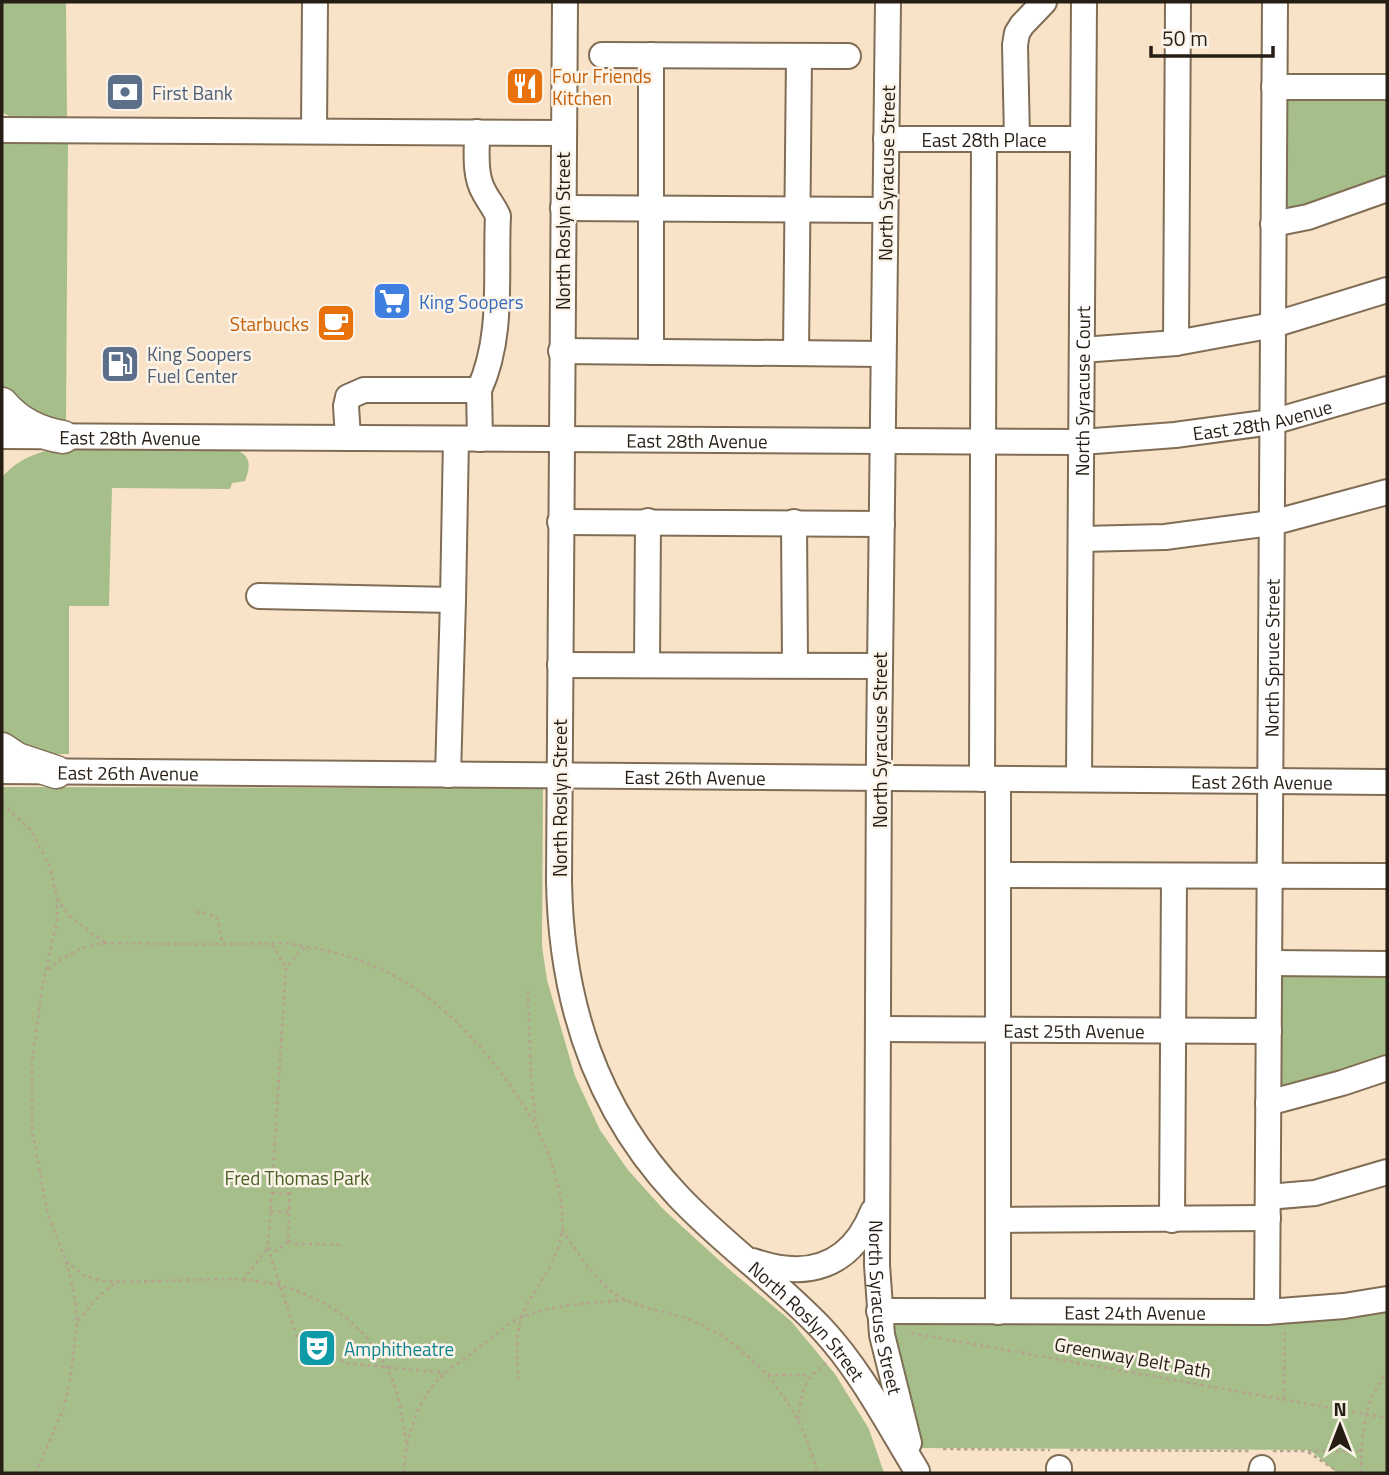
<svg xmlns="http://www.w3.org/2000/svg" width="1389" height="1475" font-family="'Titillium Web',sans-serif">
<rect width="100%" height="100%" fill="#f9e3c8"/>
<g fill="#a6bf8a">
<path d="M 2,2 L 66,2 L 67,118 C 47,118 18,124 2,112 Z"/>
<polygon points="1274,87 1387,87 1387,189 1273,224"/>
<polygon points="68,137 66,421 42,421 2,390 2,144 4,142"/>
<path d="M 52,449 L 238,451 C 252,457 250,468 245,481 L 232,483 L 230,489 L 112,488 L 109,606 L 69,606 L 69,754 L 31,754 L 2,736 L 2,477 C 17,461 30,455 52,449 Z"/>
<polygon points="2,787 543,788 542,946 547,980 575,1076 600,1130 628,1170 664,1210 731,1271 791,1321 835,1374 869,1429 884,1473 2,1473"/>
<polygon points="1270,963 1387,964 1387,1068 1268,1103"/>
<polygon points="1387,1298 1387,1473 1337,1473 1310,1450 911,1448 879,1311"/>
</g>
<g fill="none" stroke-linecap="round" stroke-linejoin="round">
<g stroke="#806d55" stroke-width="28">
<g id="minor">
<path id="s1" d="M 565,2 L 559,881 C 561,1001 595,1108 678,1196 C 723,1244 778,1282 823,1330 C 861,1371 888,1424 917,1471"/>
<path id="s2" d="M 888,2 L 879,751 L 877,1265 L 882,1335 L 909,1443"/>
<polyline points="602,55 848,56"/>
<polyline points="651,55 651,352"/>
<polyline points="1274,87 1387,87"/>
<polyline points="2,130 563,133"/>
<polyline points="314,130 315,2"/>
<path id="s3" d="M 886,139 L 1083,139"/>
<polyline points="1017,139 1015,45 1017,33 1022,25 1044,2"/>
<polyline points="563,208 885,210"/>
<polyline points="1273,224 1308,217 1387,189"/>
<polyline points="1176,343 1178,2"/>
<polyline points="1082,350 1176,343 1273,325 1387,290"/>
<polyline points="561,351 883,354"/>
<polyline points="796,353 799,56"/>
<polyline points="479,390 480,439"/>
<path id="s4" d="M 2,436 L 1081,442 L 1175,435 L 1272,422 L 1387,389"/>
<path d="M 348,438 L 346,406 L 348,397 L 364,390 L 479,390 C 504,336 495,273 498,216 C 494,207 488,200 484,192 C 474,175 477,150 477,132"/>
<polyline points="560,522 882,524"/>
<polyline points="794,522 795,665"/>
<polyline points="1081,539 1165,537 1272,523 1387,492"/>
<polyline points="259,596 453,600 456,439"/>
<polyline points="647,664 648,521"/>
<polyline points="560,665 880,666"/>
<path id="s5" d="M 2,771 L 1387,782"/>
<polyline points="448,775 453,600"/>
<polyline points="982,779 984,139"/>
<polyline points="998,779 998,1312"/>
<path id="s6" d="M 1079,779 L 1084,2"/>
<polyline points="998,875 1387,876"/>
<polyline points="1270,963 1387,964"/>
<path id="s7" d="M 878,1029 L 1269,1031"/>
<polyline points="1268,1103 1342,1083 1387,1068"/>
<polyline points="1268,1197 1315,1193 1387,1172"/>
<polyline points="998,1220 1268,1218"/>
<polyline points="1172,1220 1174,876"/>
<path d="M 753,1261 C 807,1280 851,1267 873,1211"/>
<path id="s8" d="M 879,1311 L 1267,1312 L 1344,1306 L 1387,1299"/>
<path id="s9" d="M 1267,1312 L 1275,2"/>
<polyline points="1059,1473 1059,1468"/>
<polyline points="1261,1473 1262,1468"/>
</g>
</g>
<g stroke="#806d55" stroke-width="35">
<g id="major">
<path d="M 2,404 C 18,423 39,433 63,437"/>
<polyline points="2,749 17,759 56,772"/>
</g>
</g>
<g stroke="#b4a38d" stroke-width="2.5" stroke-dasharray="3.5 3.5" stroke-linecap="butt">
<polyline points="2,804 31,830 49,865 57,898 57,921 43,983 32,1061 32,1130 48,1215 66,1261 74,1293 77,1323 70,1380 64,1407 36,1473"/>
<polyline points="57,898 69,916 105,943"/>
<polyline points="196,912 208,913 218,919 222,943"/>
<polyline points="272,945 286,968"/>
<path d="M 48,970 C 65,954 82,946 105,943 C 163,944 223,945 281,943 C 289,943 298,946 307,947 C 401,962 461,1015 514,1091 C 540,1128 566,1183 562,1230 C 558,1264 534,1287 522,1316 C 515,1336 517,1359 518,1379"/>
<polyline points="528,991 531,1078 536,1123"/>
<polyline points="272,1193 289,1194"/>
<polyline points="271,1211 288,1212"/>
<path d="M 562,1230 C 577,1251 591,1275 612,1292 C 633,1308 664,1310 688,1319 C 753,1345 802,1405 817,1473"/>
<polyline points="288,1241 299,1244 340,1245"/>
<polyline points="268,1248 277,1251 288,1241 290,1191"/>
<path d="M 66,1261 L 83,1275 L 102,1281 C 150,1284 198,1277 246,1280 C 314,1285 378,1326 397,1394 C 402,1410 403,1426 406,1442"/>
<polyline points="243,1280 267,1249"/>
<polyline points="78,1321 101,1294 117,1282"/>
<polyline points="911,1333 1387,1418"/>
<polyline points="299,1344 268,1248 286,968 300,951 307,947"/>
<polyline points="319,1361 340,1360 346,1363 445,1373"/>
<polyline points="768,1375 810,1375"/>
<polyline points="1284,1398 1285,1332"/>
<path d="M 799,1420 C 800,1393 804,1380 826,1363"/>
<polyline points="943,1449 1050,1450"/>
<polyline points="1070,1450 1249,1451"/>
<polyline points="1273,1451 1361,1451"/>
<polyline points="1308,1452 1340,1473"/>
<path d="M 403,1473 C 407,1436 416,1398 446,1372 C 456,1364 467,1358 476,1350 C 490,1339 504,1326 520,1318 C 550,1304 593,1303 626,1300"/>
<path d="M 1361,1473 C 1362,1436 1362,1403 1387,1373"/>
</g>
<use href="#minor" stroke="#fff" stroke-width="24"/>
<use href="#major" stroke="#fff" stroke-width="32"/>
</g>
<defs>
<g id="restaurant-square" transform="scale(2.0125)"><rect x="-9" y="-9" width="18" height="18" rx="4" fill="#e8710a" stroke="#fcf3e8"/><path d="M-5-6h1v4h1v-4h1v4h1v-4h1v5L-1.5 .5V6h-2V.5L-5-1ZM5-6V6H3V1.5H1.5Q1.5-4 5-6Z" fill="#fff"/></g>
<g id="bank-square" transform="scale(2.0125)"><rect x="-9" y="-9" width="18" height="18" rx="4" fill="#5c6f8a" stroke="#fcf3e8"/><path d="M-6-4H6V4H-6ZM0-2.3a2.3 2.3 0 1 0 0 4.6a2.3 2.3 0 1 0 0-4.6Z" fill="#fff"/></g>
<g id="supermarket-square" transform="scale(2.0125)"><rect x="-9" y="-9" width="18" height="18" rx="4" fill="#3f7fe0" stroke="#fcf3e8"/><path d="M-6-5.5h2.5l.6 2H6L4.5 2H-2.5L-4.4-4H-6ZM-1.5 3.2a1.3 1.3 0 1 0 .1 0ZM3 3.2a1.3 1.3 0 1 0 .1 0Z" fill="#fff"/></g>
<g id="cafe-square" transform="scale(2.0125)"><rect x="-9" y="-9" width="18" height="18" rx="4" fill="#e8710a" stroke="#fcf3e8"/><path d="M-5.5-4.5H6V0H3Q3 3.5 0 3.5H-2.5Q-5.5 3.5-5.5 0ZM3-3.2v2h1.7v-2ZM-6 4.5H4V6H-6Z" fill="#fff"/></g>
<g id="fuel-square" transform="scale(2.0125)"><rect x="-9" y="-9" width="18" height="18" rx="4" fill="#5c6f8a" stroke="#fcf3e8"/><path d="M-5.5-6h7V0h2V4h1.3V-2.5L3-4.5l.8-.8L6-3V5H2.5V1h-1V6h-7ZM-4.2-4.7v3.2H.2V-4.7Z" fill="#fff"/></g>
<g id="theatre-square" transform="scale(2.0125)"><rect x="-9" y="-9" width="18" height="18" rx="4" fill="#0f9aa8" stroke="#fcf3e8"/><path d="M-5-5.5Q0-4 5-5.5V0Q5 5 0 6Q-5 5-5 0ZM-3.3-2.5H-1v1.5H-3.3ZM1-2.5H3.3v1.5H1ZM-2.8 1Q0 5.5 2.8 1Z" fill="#fff"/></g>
</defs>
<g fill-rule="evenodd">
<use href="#restaurant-square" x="525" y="86"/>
<use href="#bank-square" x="125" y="92"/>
<use href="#supermarket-square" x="392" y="301"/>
<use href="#cafe-square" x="336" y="323"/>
<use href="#fuel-square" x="120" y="364"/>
<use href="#theatre-square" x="317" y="1348"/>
</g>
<g text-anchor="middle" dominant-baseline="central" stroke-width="5" stroke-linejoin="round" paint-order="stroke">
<g font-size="19" fill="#c56008" stroke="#fcf3e8" text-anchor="start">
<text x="552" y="75">Four Friends<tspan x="552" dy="22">Kitchen</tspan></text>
<text x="309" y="323" text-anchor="end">Starbucks</text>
</g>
<g font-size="19" fill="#4e5e75" stroke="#fcf3e8" text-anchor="start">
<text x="152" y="92">First Bank</text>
<text x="147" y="353">King Soopers<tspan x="147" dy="22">Fuel Center</tspan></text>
</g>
<g font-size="19" fill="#261e14" stroke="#fcf3e8">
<text stroke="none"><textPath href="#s3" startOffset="98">East 28th Place</textPath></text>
<text transform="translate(886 173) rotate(-89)">North Syracuse Street</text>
<text transform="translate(562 231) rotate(-90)">North Roslyn Street</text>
<text stroke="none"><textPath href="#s6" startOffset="388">North Syracuse Court</textPath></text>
<text stroke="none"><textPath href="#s4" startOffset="1262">East 28th Avenue</textPath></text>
<text stroke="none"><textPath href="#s4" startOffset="128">East 28th Avenue</textPath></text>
<text stroke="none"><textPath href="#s4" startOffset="695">East 28th Avenue</textPath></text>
<text stroke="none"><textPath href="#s9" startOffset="654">North Spruce Street</textPath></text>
<text transform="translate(879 740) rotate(-90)">North Syracuse Street</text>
<text stroke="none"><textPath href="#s5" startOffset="126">East 26th Avenue</textPath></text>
<text stroke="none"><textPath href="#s5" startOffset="693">East 26th Avenue</textPath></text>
<text stroke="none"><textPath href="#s5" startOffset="1260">East 26th Avenue</textPath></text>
<text transform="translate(559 798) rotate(-90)">North Roslyn Street</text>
<text stroke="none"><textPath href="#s7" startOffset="196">East 25th Avenue</textPath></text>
<text stroke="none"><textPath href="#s2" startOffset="1306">North Syracuse Street</textPath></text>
<text stroke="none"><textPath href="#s8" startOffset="256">East 24th Avenue</textPath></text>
<text stroke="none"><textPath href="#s1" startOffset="1404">North Roslyn Street</textPath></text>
<text transform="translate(1133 1357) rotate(10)">Greenway Belt Path</text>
</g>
<g font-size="19" fill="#366cbe" stroke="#fcf3e8" text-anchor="start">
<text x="419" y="301">King Soopers</text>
</g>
<g font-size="19" fill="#476024" stroke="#fcf3e8">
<text x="297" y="1177">Fred Thomas Park</text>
</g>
<g font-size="19" fill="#0d838f" stroke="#fcf3e8" text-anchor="start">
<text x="344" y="1348">Amphitheatre</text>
</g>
</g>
<rect width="1389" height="1475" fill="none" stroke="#261e14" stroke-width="7"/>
<g transform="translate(1340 1426)" stroke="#fcf3e8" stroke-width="5" paint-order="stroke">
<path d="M0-5L12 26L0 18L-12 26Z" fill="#261e14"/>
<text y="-10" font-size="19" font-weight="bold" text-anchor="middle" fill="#261e14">N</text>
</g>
<path d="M1151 46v10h122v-10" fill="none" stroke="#261e14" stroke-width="3.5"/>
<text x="1162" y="46" font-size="21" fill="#261e14" stroke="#fcf3e8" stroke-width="5" paint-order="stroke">50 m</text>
</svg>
